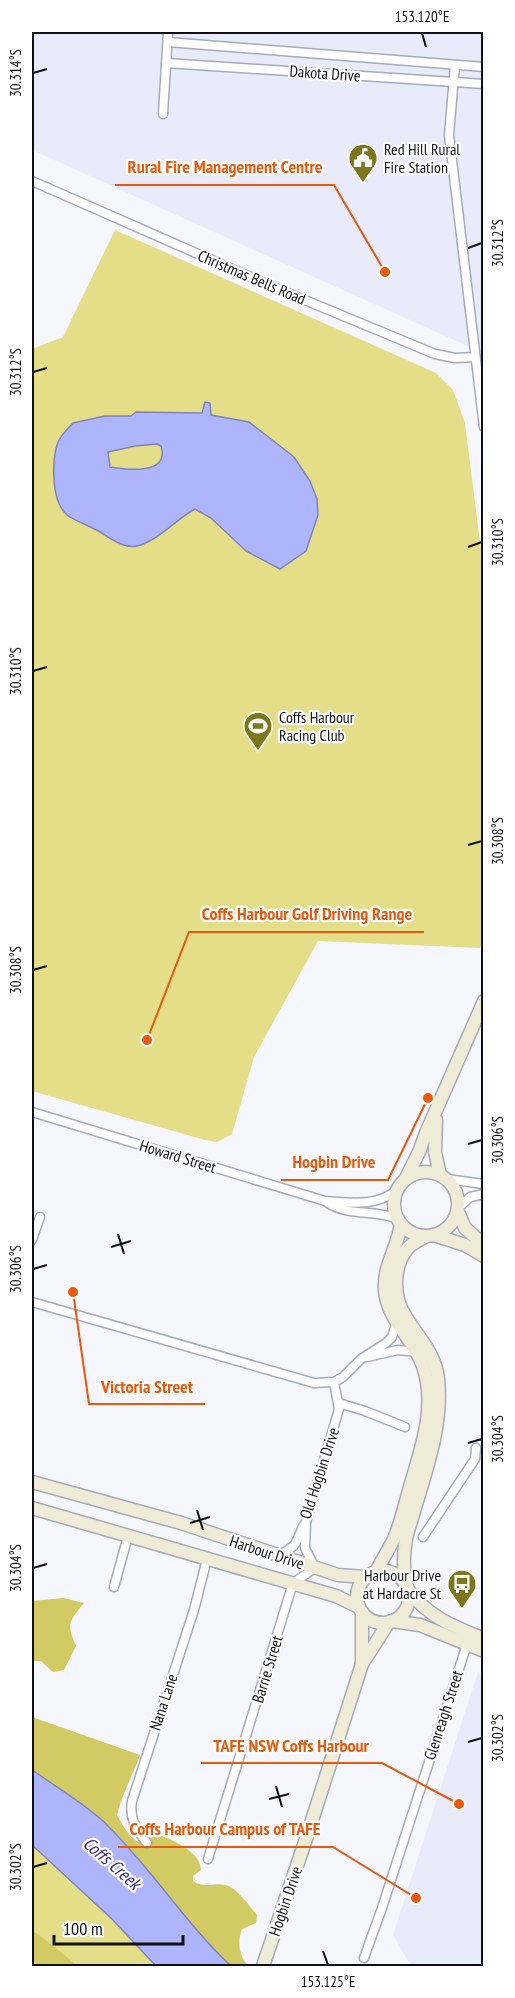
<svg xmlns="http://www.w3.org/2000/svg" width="515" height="1998" font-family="'PT Sans Narrow',sans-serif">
<rect width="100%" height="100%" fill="#f5f6fe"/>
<g fill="#e9ebfb">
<polygon points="32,32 483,32 483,353 32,150"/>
<polygon points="478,1672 484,1674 483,1966 411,1966 393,1935"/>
</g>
<g fill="#e3de87">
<polygon points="115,230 436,373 453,390 465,423 484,573 483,940 480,948 318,941 254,1057 232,1134 217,1142 205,1140 32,1091 32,349 63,337"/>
<polygon points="32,1845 112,1919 156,1966 78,1966 32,1931"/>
</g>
<g fill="#d2cb63">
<path d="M 63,1598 L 84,1603 C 69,1622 66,1623 76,1646 L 64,1670 L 53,1672 L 41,1661 L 32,1661 L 32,1601 Z"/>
<path d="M 32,1717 L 140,1755 C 133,1775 122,1794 117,1815 C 124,1827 130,1840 145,1845 L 151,1834 C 163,1833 192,1849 198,1860 C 200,1863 200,1866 201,1870 L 193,1876 L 193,1881 C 204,1889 214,1882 226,1885 C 236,1887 250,1907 257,1915 L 256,1923 L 242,1929 C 237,1941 239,1958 249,1966 L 231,1966 L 215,1952 L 101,1820 L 32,1770 Z"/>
<polygon points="32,1931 38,1934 78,1966 32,1966"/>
</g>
<g fill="#afb5fd" stroke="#7f84b8" stroke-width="1.5" fill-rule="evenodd">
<path d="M 205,402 L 210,403 L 211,415 L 249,422 L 294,457 L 310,481 L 317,499 L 318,515 L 306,551 L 280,569 L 246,551 L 211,518 L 195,509 C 176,519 158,541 137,546 C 124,549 110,538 100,532 C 90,526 75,521 67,515 C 51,501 52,463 57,445 C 59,437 67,429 73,423 L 105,416 L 131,416 L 136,412 L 202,413 ZM 157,444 L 161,446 C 170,475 128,470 110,467 L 108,452 L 135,446 Z"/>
<path d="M 32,1770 C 55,1786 82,1802 103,1821 C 150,1866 184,1922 231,1966 L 156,1966 L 112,1919 L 32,1845 Z"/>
</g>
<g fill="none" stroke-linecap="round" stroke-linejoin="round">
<g stroke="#a7aabb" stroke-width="11">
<g id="street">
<polyline points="168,42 484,67"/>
<polyline points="166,63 484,84"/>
<polyline points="455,65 449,135 484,427"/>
<polyline points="163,114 168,32"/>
<polyline points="32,181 271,286 435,354 455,358 475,357"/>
<path d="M 32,1112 L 325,1201 C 351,1203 376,1207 397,1190"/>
<polyline points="446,1179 484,1184"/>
<path d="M 328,1203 C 350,1217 375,1209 398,1219"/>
<polyline points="458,1208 470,1197 484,1194"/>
<polyline points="32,1240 40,1217"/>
<polyline points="32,1302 314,1383 334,1382 343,1377 361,1359 386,1343 392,1337 397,1322"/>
<polyline points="367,1357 398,1350 418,1352"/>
<polyline points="339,1403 365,1411 405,1427"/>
<polyline points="423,1537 475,1459 476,1448"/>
<path d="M 280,1556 C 285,1550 291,1550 295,1544 C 300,1537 300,1529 306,1522 L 339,1409 L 334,1382"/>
<polyline points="114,1587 128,1536"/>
<path d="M 147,1843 C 136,1829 129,1819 132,1801 L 194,1610 L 207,1559"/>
<polyline points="208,1859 293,1583 315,1568 305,1548 306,1522"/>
<polyline points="364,1958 382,1908 467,1644"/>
</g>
</g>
<g stroke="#a7aabb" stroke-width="15">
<g id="secondary">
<polyline points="436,1120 435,1152 440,1175"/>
<circle cx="426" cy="1204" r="32"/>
<polyline points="406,1178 419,1152 426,1133 484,1001"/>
<polyline points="458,1212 465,1228 484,1245"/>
<polyline points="434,1235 465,1245 484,1256"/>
<polyline points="32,1482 181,1523 338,1575 365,1577"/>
<polyline points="32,1508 336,1596 359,1607"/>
<path d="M 376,1571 C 382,1561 388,1550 394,1539 C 401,1523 405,1504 410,1487 C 421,1449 437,1406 423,1366 C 414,1339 387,1320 385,1290 C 383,1266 398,1247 401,1224"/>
<circle cx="383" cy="1597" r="26"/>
<path d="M 405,1583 C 404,1571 403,1558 405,1546 C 406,1534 411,1523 414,1511 C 427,1467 443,1424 438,1378 C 434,1349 414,1334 402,1310 C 393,1292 394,1265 407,1249 C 412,1243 420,1240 426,1236"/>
<path d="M 409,1591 C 430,1618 453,1626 484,1639"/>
<polyline points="392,1621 420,1625 484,1651"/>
<polyline points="362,1664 389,1622"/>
<polyline points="263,1966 307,1836 362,1664 362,1612"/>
</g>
</g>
<use href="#street" stroke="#fff" stroke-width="8"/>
<use href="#secondary" stroke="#eeecd6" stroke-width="12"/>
</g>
<path fill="none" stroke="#0f1016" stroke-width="2" d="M 422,33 L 426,47M 33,73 L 47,69M 468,248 L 482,243M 33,372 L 47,368M 468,547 L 482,542M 33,671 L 47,667M 468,845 L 482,841M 33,970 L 47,966M 468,1144 L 482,1140M 118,1234 L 124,1254M 111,1247 L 131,1241M 33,1269 L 47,1265M 468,1443 L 482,1439M 197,1510 L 203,1530M 190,1523 L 210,1517M 33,1568 L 47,1564M 468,1742 L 482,1738M 276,1786 L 282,1807M 269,1799 L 289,1794M 33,1867 L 47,1863M 323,1951 L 328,1965"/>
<defs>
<g id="civic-pin" transform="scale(1.5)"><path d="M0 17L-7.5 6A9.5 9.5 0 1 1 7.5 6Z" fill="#7c771b" stroke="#fff"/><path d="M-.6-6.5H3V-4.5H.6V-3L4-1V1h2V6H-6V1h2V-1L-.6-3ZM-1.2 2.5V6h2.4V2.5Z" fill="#fff"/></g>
<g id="stadium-pin" transform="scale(1.5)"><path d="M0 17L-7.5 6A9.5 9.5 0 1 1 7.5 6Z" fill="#7c771b" stroke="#fff"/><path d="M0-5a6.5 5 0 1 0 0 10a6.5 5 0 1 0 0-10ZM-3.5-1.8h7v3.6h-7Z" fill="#fff"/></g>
<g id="bus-pin" transform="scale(1.5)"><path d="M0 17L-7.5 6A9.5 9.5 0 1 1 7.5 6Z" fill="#7c771b" stroke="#fff"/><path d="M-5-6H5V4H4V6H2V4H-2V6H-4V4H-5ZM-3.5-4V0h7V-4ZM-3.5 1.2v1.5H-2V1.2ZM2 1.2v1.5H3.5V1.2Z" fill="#fff"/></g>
</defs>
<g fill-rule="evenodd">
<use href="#civic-pin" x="363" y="158"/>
<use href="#stadium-pin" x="258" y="726"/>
<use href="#bus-pin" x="462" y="1584"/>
</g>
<g text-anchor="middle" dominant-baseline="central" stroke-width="4.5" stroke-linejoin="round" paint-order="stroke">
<g font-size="16" fill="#0f1016" stroke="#fff">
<text transform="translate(325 73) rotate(4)">Dakota Drive</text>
<text transform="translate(252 277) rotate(23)">Christmas Bells Road</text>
<text transform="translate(178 1156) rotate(17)">Howard Street</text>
<text transform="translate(319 1473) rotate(-72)">Old Hogbin Drive</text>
<text transform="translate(267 1552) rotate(18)">Harbour Drive</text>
<text transform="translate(267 1669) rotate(-73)">Barrie Street</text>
<text transform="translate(163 1702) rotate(-72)">Nana Lane</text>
<text transform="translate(443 1715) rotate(-72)">Glenreagh Street</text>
<text transform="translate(285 1901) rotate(-71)">Hogbin Drive</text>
</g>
<g font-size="16" fill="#0f1016" stroke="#fff" text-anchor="start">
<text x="384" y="149">Red Hill Rural<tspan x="384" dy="18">Fire Station</tspan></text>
<text x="279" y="717">Coffs Harbour<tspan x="279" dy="18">Racing Club</tspan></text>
<text x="441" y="1575" text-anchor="end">Harbour Drive<tspan x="441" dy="18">at Hardacre St</tspan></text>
</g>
<g font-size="18" font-style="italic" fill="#372e91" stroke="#fff">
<text transform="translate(112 1863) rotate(41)">Coffs Creek</text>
</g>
</g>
<path fill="none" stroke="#e8590c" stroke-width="2" d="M385 272L334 185H115M147 1040L189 932H424M428 1098L388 1180H281M73 1292L89 1404H205M459 1804L382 1763H201M416 1898L333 1847H118"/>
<g fill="#e8590c" stroke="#fff" stroke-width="2">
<circle cx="385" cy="272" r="6"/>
<circle cx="147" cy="1040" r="6"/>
<circle cx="428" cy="1098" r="6"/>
<circle cx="73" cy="1292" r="6"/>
<circle cx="459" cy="1804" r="6"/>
<circle cx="416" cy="1898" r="6"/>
</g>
<g font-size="18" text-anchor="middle" font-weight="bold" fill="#e8590c" stroke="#fff" stroke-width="4.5" stroke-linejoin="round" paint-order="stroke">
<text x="225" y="173">Rural Fire Management Centre</text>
<text x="307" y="920">Coffs Harbour Golf Driving Range</text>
<text x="334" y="1168">Hogbin Drive</text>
<text x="147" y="1393">Victoria Street</text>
<text x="291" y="1752">TAFE NSW Coffs Harbour</text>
<text x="225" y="1835">Coffs Harbour Campus of TAFE</text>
</g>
<rect width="515" height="1998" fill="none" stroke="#ffffff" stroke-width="66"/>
<path d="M54 1935v9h129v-9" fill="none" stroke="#0f1016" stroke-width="3"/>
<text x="63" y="1935" font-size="18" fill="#0f1016" stroke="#ffffff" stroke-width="4.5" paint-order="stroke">100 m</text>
<rect x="33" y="33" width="449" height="1932" fill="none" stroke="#0f1016" stroke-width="2"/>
<g font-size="15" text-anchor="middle" fill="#0f1016">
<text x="422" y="22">153.120°E</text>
<text transform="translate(16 73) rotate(-90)" y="5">30.314°S</text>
<text transform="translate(498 243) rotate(-90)" y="5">30.312°S</text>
<text transform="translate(16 372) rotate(-90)" y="5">30.312°S</text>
<text transform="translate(498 542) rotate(-90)" y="5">30.310°S</text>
<text transform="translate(16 671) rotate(-90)" y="5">30.310°S</text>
<text transform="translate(498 841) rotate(-90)" y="5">30.308°S</text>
<text transform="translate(16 970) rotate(-90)" y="5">30.308°S</text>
<text transform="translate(498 1140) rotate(-90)" y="5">30.306°S</text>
<text transform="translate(16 1269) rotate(-90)" y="5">30.306°S</text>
<text transform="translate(498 1439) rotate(-90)" y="5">30.304°S</text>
<text transform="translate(16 1568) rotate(-90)" y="5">30.304°S</text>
<text transform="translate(498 1738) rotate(-90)" y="5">30.302°S</text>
<text transform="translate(16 1867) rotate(-90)" y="5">30.302°S</text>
<text x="328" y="1987">153.125°E</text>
</g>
</svg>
